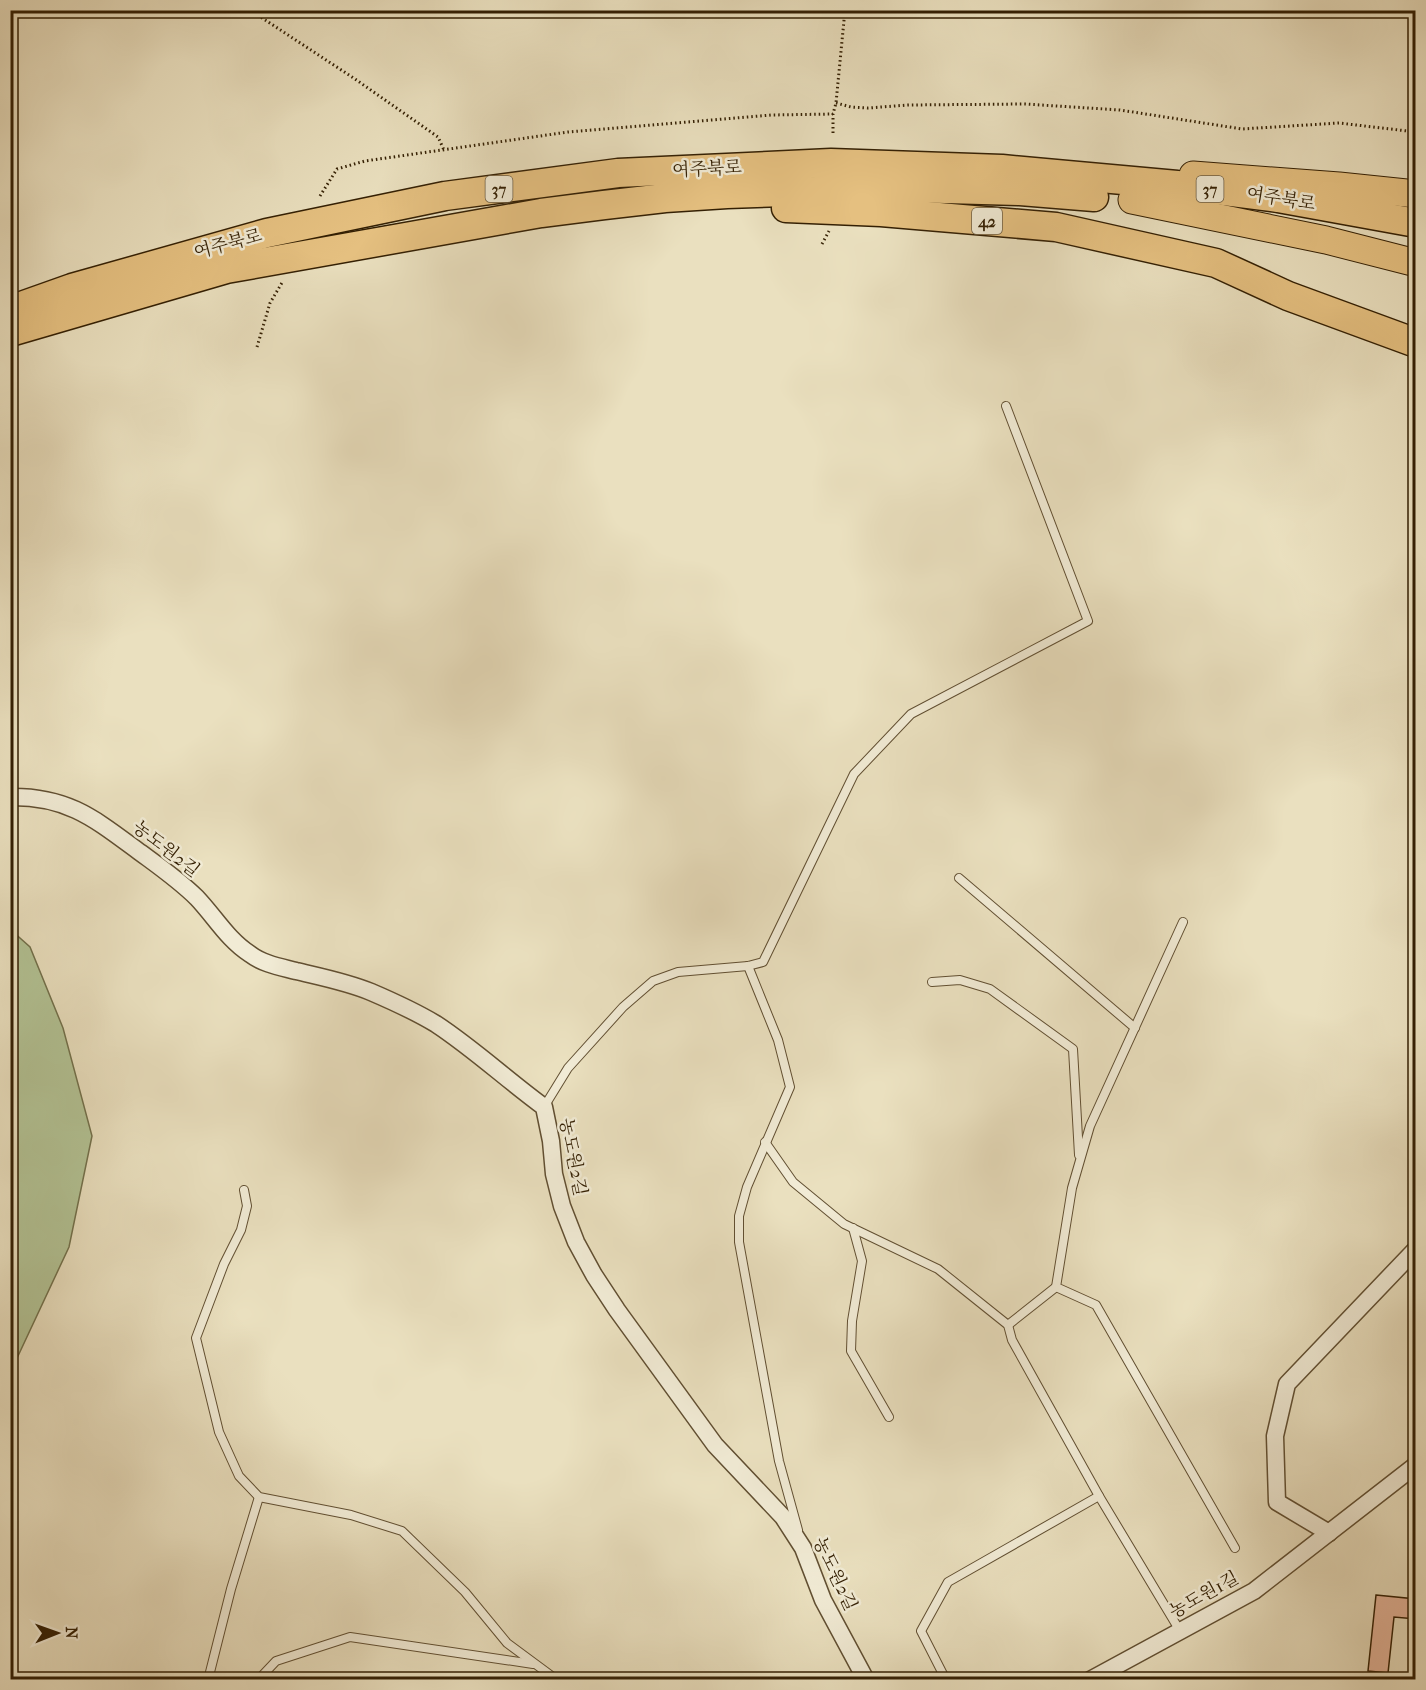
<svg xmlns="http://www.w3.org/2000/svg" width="1426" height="1690" font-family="'IM FELL French Canon','Noto Serif KR',serif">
<rect width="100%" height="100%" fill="#eae0bf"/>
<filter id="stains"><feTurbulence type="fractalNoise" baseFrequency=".00333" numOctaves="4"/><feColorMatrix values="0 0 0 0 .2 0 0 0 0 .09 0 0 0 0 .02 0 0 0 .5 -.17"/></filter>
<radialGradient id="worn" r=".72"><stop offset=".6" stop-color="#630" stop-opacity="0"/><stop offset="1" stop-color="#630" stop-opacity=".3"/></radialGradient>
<polygon fill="#b3c395" stroke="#73714c" stroke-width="1.5" points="11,930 30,947 63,1028 92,1136 69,1247 11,1371"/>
<polygon fill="#e5b59a" stroke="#331f03" stroke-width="1.5" points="1376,1595 1416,1599 1416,1619 1394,1617 1388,1673 1368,1671"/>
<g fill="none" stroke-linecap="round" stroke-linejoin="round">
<g stroke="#614f32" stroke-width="10">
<g id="service">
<polyline points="959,878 1135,1028"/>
<polyline points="1183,922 1090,1126 1072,1188 1056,1287 1096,1305 1235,1548"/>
<polyline points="748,966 778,1040 790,1087 747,1187 739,1216 739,1242 779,1461 798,1530"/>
<polyline points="932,982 960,980 990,989 1073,1049 1079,1155"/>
<polyline points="544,1107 568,1068 623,1007 653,981 678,972 748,966 763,962 854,774 911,714 1088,621 1006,406"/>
<polyline points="765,1142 793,1182 844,1224 938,1269 1008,1325 1012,1340 1099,1496 1180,1631"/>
<polyline points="244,1190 247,1206 241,1230 224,1264 196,1338 219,1432 239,1476 259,1497 351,1515 402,1531 465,1592 507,1643 557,1680"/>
<polyline points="853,1228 862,1261 852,1321 851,1351 889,1417"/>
<polyline points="1008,1325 1056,1287"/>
<polyline points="208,1680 231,1589 259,1497"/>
<polyline points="258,1680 276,1661 350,1637 533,1664"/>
<polyline points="946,1680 921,1631 948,1582 1099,1496"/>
</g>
</g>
<g stroke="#614f32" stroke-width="19">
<g id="minor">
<path d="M 10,797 C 69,796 96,820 141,853 C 160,867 180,881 197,898 C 215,917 228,940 250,954 C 263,964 281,967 296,971 C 321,977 347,982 371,992 C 392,1001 416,1012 436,1024 C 474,1049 507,1080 544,1107 L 551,1141 L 554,1174 L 562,1206 L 576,1242 L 594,1275 L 617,1310 L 715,1445 L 783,1517 L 803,1548 L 823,1600 L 866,1680"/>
<polyline points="1329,1533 1277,1502 1275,1436 1287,1384 1416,1249"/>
<polyline points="1090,1680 1254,1591 1416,1465"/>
</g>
</g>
<g stroke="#331f03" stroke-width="29">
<g id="primary">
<polyline points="1193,175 1339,186 1416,194"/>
<polyline points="1132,200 1326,240 1416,263"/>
</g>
</g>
<g stroke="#331f03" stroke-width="31">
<g id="trunk">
<polyline points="786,208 881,212 1056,227 1216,263 1288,296 1416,343"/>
<polyline points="10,310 72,288 267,233 445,196 618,173 831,163 1002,169 1177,185 1278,198 1416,223"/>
<polyline points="10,332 226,269 541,213 604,205 665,198 727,194 909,188 1020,191 1094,197"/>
</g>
</g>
<g stroke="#331f03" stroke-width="3" stroke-dasharray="1.5 3" stroke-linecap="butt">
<polyline points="250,10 355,79 438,137 444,150"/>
<polyline points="836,103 851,107 868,108 908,105 1025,104 1120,110 1242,129 1339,123 1416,132"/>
<polyline points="833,133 833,114 836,103 845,10"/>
<polyline points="320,196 337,169 365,161 568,132 771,115 833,114"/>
<polyline points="822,244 829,231"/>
<polyline points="257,347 270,303 283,281"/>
</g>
<use href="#service" stroke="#f1ebd5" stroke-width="8"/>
<use href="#minor" stroke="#f1ebd5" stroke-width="16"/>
<use href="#primary" stroke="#e5c080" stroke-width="27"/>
<use href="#trunk" stroke="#e5c080" stroke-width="28"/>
</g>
<g text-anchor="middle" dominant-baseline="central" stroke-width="5" stroke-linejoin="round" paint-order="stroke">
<g fill="#f1ebd5" stroke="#6c5c42" stroke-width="1.5">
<rect x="485.5" y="176" width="27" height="26" rx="4.5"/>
<rect x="1196.5" y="176" width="27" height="26" rx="4.5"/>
<rect x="972" y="208" width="30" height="26" rx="4.5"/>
</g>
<g font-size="16" font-weight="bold" fill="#331f03">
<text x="499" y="189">37</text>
<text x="1210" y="189">37</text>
<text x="987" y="221">42</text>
</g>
<g font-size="18" fill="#331f03" stroke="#f1ebd5">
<text transform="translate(707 169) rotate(-3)">여주북로</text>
<text transform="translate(1281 199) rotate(9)">여주북로</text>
<text transform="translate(228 244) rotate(-15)">여주북로</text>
<text transform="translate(166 849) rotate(38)">농도원2길</text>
<text transform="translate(573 1157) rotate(79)">농도원2길</text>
<text transform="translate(835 1574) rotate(65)">농도원2길</text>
<text transform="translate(1204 1595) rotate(-29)">농도원1길</text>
</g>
</g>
<rect width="1426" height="1690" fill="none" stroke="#eae0bf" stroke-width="36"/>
<rect x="12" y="12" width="1402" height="1666" fill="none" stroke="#331f03" stroke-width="3"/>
<rect x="18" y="18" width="1390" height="1654" fill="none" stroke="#331f03" stroke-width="1.5"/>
<g transform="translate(57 1633) rotate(89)" stroke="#f1ebd5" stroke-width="4.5" paint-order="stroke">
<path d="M0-4.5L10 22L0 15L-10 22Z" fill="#331f03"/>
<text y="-9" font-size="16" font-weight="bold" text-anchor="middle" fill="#331f03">N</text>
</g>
<rect width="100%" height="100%" filter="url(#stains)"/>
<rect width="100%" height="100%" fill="url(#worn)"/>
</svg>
